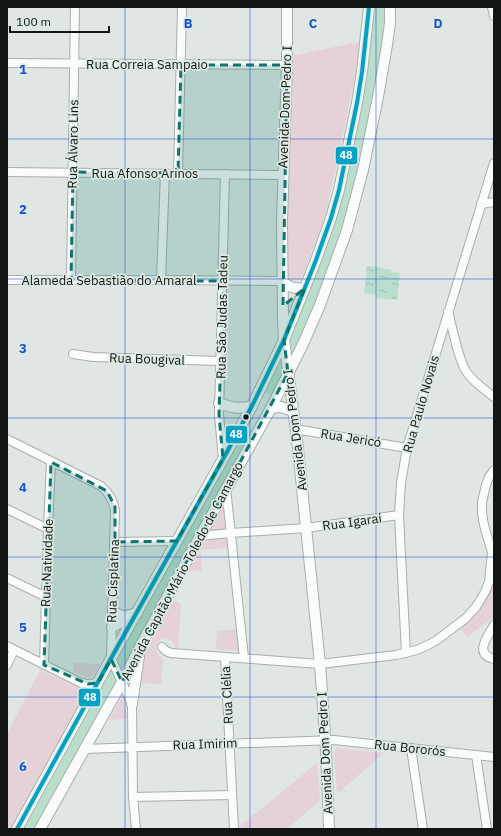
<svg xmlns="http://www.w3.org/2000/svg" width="501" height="836" font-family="'IBM Plex Sans',sans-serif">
<defs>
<pattern id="water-ripples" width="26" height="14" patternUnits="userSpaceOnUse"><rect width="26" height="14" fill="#badecc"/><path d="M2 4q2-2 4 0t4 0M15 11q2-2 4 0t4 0" fill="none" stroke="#9fbeae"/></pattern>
</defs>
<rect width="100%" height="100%" fill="#e0e6e3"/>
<g fill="#e4d2d8">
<polygon points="359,42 357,62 354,81 335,173 323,223 303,275 300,280 295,281 292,279 288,275 287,266 287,235 291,56"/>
<polygon points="223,505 228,548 200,550 202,570 187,572"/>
<path d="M 494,571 L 494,617 L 467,637 L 461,629 C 483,609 488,600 494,571 Z"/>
<path d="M 173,601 L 181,604 L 178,648 L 176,648 C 166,625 146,647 163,659 L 161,684 L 138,683 L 142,658 L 145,652 Z"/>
<polygon points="236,629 239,651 216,649 217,631"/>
<path d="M 74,663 L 100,664 C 92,680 90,680 74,672 Z"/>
<polygon points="40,670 79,688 82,693 83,698 12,829 7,829 7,734"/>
<polygon points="123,696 126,711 127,719 109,720"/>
<polygon points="336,748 384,753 337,794 334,751"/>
<polygon points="317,763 320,800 287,829 240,829 239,827"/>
</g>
<polygon fill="url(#water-ripples)" points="367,266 380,267 380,268 391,270 391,272 400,273 397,300 376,298 376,295 364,293"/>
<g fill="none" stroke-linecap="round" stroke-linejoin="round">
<g stroke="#badecc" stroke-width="12">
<path d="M 269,388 C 276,375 283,363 289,350 C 338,244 373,124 380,7"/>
<polyline points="31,829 123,661 196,522 245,432"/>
</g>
<g stroke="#a9aeab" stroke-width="10">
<g id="minor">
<polyline points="492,7 494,16"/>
<polyline points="7,63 287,65"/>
<polyline points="7,172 283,175"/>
<polyline points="178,173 182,7"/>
<polyline points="481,204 494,202"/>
<polyline points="7,280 161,280 282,281"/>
<polyline points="161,280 165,173"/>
<polyline points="71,281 75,7"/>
<path d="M 448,311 C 452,326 459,364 468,374 C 475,383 485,390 494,397"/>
<polyline points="73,354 93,357 220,361"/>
<polyline points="295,429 407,448"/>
<path d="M 7,439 L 101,486 C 109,493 114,500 115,511 L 111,658 L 132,704 L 133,797 L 136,829"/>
<polyline points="223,459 219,415 225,174"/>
<polyline points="226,488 244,658"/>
<polyline points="7,509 48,529"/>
<polyline points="200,536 231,533 306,528 399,515"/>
<polyline points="115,542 177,541"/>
<polyline points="7,578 46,597"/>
<path d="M 494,625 C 488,636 473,654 494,659"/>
<polyline points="7,646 81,683 88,684 98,683"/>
<polyline points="162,647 166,651 171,653 320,664 396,655 417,650 428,645 437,640 466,618 476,607 485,592 489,582 492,552 485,529 483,520 482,512 482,502 486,485 489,477 494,470"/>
<polyline points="406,653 399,515 401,483 407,448 494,163"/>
<polyline points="225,657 234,829"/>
<polyline points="7,665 14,650"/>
<polyline points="44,665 48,529 51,462"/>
<polyline points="411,748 423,829"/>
<polyline points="85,749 334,740 494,757"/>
<polyline points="476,755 487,829"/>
<polyline points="133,797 232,795"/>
</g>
</g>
<g stroke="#a9aeab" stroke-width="12">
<g id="major">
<polyline points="287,7 287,65 282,221 283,319 284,340 297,439 320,664 326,750 329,829"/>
<path d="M 282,281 C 290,288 295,289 305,288"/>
<path d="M 219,403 C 232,408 239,409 252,406"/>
<polyline points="271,408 281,407 293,411"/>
<path d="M 113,611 C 123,618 126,617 137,613"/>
<polyline points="112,627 132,617"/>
<polyline points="132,704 139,656"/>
<polyline points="17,829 119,644 223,459 252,406 284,340 316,260 331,218 339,190 357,103 362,72 369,7"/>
<polyline points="40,829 122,682 141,645 200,536 271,408 303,344 320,305 347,230 363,170 378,97 387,45 390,23 390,7"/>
</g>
</g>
<use href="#minor" stroke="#fafbfb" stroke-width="8"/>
<use href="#major" stroke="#fafbfb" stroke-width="10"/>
<g stroke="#dceae3" stroke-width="7">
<polyline id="bus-1" points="17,829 119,644 223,459 252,406 284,340 316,260 331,218 339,190 357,103 362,72 369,7"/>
</g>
<use href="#bus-1" stroke="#01a2c5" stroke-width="4"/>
</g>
<path fill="#0f766e" fill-opacity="0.2" stroke="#0f766e" stroke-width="3" stroke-dasharray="8 5" stroke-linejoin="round" d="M 181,65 L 287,65 L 283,306 L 305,288 L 284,340 L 288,373 L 122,682 L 111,659 L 98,683 L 88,684 L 44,665 L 51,462 L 107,491 L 115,507 L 115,542 L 177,541 L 223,459 L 219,415 L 223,281 L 71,281 L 73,172 L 178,173 Z"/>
<path fill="none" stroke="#1d4ed8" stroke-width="1" stroke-opacity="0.55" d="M 125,7 L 125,829M 250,7 L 250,829M 376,7 L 376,829M 7,139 L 494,139M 7,279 L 494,279M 7,418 L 494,418M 7,557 L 494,557M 7,697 L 494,697"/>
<circle fill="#111513" stroke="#dceae3" stroke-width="1.5" cx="246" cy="417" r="3.5"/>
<g text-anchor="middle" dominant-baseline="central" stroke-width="3.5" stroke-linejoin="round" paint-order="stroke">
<g font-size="13" fill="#111513" stroke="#dceae3">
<text x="147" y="64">Rua Correia Sampaio</text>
<text transform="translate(285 107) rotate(-88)">Avenida Dom Pedro I</text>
<text transform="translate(73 144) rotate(-89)">Rua Álvaro Lins</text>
<text x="145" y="173">Rua Afonso Arinos</text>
<text x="109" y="280">Alameda Sebastião do Amaral</text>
<text transform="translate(222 317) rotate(-89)">Rua São Judas Tadeu</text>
<text transform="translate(147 359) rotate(2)">Rua Bougival</text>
<text transform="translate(421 404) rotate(-74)">Rua Paulo Novais</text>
<text transform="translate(295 430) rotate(-97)">Avenida Dom Pedro I</text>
<text transform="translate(351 438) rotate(9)">Rua Jericó</text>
<text transform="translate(352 522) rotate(-8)">Rua Igaraí</text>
<text transform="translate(47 563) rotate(-88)">Rua Natividade</text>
<text transform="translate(182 571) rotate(-62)">Avenida Capitão Mário Toledo de Camargo</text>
<text transform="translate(113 581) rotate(-88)">Rua Cisplatina</text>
<text transform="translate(227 695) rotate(-93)">Rua Clélia</text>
<text transform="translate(205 744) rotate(-2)">Rua Imirim</text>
<text transform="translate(410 748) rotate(6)">Rua Bororós</text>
<text transform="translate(325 753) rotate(-93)">Avenida Dom Pedro I</text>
</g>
</g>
<g font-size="13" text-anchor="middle" font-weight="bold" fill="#1d4ed8" stroke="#dceae3" stroke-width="3.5" stroke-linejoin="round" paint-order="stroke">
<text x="188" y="28">B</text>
<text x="313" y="28">C</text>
<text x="438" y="28">D</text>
<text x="23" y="74">1</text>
<text x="23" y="214">2</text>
<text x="23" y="353">3</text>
<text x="23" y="492">4</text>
<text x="23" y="632">5</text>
<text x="23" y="771">6</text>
</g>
<g stroke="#dceae3" stroke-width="1.5">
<rect x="335" y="146" width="23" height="19" rx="4" fill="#01a2c5"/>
<rect x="225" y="425" width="23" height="19" rx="4" fill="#01a2c5"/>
<rect x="78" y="688" width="23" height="19" rx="4" fill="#01a2c5"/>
</g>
<g font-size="11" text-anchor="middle" font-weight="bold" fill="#fff">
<text x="346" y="159">48</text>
<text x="236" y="438">48</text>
<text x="90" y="701">48</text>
</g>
<rect width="501" height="836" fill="none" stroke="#111513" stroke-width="16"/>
<path d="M10 26v6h99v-6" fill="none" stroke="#111513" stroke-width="2"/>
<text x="16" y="26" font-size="12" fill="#111513" stroke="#dceae3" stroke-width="3" paint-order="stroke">100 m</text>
</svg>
